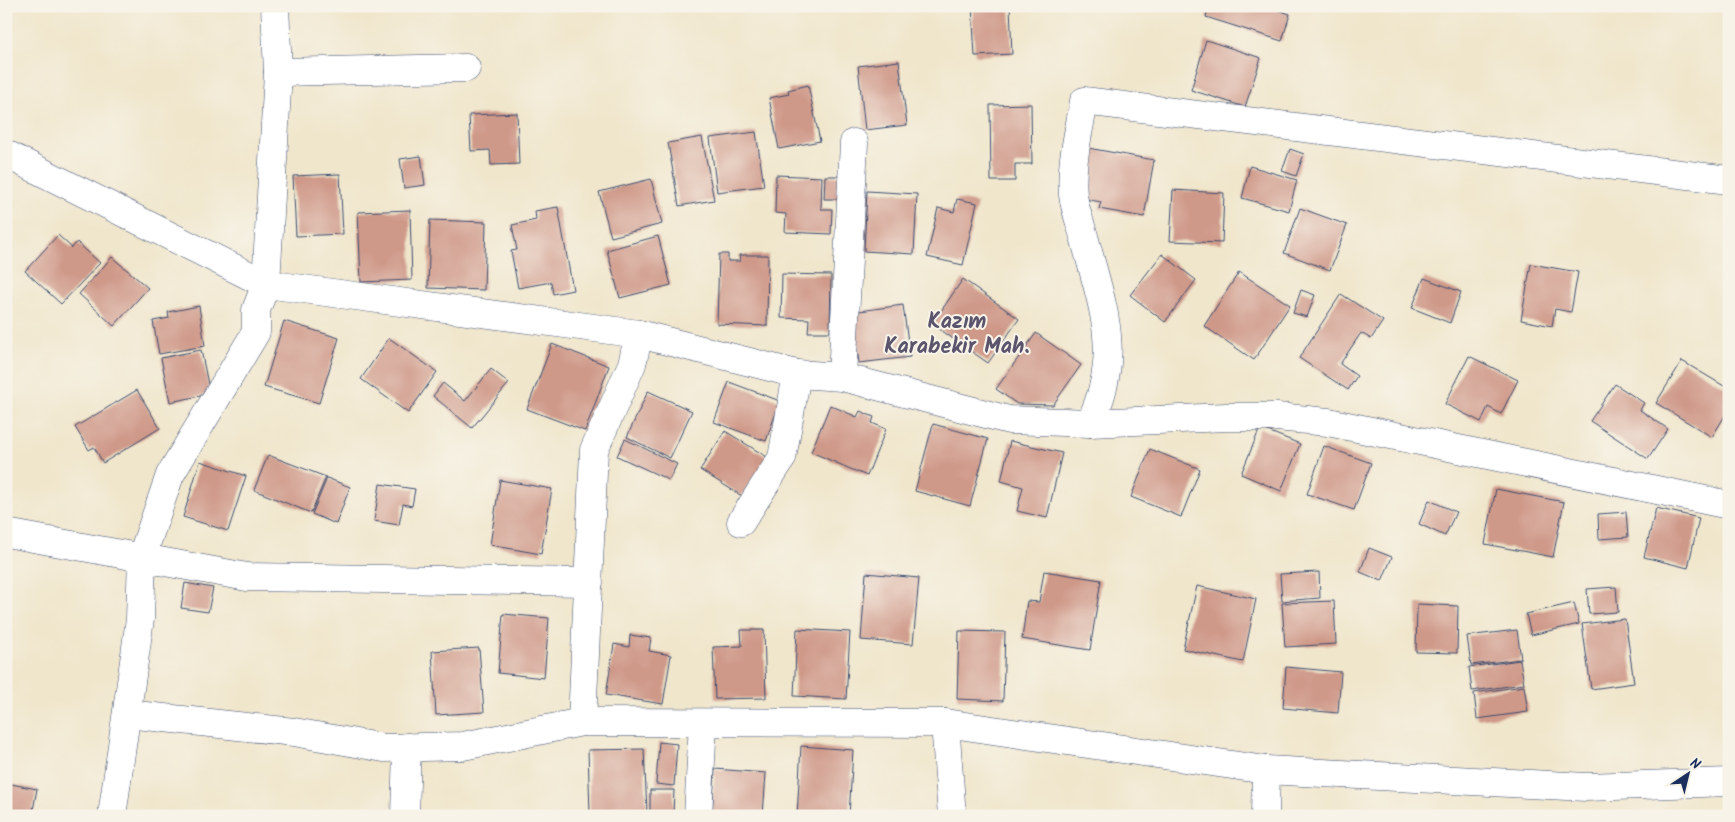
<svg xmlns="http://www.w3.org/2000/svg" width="1735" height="822" font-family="Kalam,sans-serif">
<rect width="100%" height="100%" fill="#f7f3e8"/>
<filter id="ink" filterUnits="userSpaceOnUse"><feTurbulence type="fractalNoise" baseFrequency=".02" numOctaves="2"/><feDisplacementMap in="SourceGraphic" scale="10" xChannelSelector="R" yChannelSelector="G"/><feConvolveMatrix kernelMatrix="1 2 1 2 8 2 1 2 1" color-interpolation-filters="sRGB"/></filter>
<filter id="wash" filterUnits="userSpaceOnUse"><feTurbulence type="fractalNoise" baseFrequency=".0096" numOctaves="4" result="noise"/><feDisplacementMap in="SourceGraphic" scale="20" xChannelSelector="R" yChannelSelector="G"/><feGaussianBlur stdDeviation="1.12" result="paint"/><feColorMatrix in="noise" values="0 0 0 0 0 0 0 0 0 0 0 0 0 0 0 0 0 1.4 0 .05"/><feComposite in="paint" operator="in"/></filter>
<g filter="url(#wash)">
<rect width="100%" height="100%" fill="#f0e6cc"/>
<g id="blocks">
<g fill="#cf9989">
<polygon points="972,6 1010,6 1012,54 975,56"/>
<polygon points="1209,6 1266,6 1290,14 1282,41 1206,17"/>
<polygon points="1206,40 1261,58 1245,107 1191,90"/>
<polygon points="899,61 907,125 865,130 858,66"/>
<polygon points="808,85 820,141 779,149 769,98 789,94 788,90"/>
<polygon points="1031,104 1032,164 1015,164 1015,181 991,181 990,105"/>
<polygon points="517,113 519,164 491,165 490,150 471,151 469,115"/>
<polygon points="756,132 764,186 717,192 710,138"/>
<polygon points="702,137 714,200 679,206 668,143"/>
<polygon points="1088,148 1154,160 1144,217 1099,209 1101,202 1079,198"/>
<polygon points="1290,149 1304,154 1296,176 1282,171"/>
<polygon points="421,156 425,185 404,188 400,159"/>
<polygon points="1250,166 1297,180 1289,211 1242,198"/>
<polygon points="340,174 343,234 296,236 293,176"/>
<polygon points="776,175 822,177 821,209 832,209 831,234 785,232 786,214 775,213"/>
<polygon points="825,176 840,176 840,199 824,199"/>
<polygon points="651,179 662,224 611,237 599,192"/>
<polygon points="1173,190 1224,193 1222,243 1170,241"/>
<polygon points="867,191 917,194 914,254 864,251"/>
<polygon points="957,199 977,203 963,265 927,257 938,208 954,212"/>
<polygon points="558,207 573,290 553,294 551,282 518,288 511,251 517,250 512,225 536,220 535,211"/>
<polygon points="1300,208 1347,225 1330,270 1284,253"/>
<polygon points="410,210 412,280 361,282 358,212"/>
<polygon points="430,220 486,222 484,290 428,288"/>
<polygon points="58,235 72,248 77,242 100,263 61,304 25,271"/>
<polygon points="658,236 671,285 620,298 607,250"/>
<polygon points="719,254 728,254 728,261 740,261 739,255 768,255 767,326 717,324"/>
<polygon points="1162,254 1196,280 1165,322 1130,295"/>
<polygon points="112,257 148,288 114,326 79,294"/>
<polygon points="1531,264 1578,272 1571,312 1555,309 1552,326 1521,320"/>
<polygon points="1239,272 1290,305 1254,360 1204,326"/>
<polygon points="782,274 831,275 830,332 808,332 809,319 781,318"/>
<polygon points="1424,278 1461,292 1450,323 1412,308"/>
<polygon points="963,279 1019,319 988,363 932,324"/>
<polygon points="1301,290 1315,295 1307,317 1293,313"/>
<polygon points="1341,294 1383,321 1371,339 1361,333 1340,364 1357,376 1348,390 1299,358"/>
<polygon points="903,305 910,357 859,363 852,312"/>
<polygon points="199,306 205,346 159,354 153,321 169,318 168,312"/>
<polygon points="284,321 339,338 319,403 264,387"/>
<polygon points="1036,333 1081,365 1053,405 1017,404 996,389"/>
<polygon points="389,338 437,372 408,413 361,379"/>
<polygon points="552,344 609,366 585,431 527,409"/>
<polygon points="201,350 210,394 170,402 161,358"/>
<polygon points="1469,356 1518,380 1501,414 1488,407 1481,422 1445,404"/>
<polygon points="1682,361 1729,389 1729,409 1712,437 1656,403"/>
<polygon points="491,369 509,383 472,428 433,396 443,383 465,401"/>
<polygon points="729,382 780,401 766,441 714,422"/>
<polygon points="1615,384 1644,403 1640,410 1668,429 1648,459 1590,421"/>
<polygon points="137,390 160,428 103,463 94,447 89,450 75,427"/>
<polygon points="648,391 692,411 670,458 627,437"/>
<polygon points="830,405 857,417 860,411 874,417 872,423 886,429 867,476 811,452"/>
<polygon points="933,424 988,439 970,506 915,491"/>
<polygon points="1260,428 1300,444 1281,491 1241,474"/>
<polygon points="725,431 767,457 742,496 700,470"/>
<polygon points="625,439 677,464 669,480 617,456"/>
<polygon points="1010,441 1062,453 1047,518 1017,511 1023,487 1001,481"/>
<polygon points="1324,446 1371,463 1354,510 1307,494"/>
<polygon points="1150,449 1200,469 1181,517 1131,497"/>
<polygon points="268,455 326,477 311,513 254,490"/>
<polygon points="200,461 246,476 228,531 183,517"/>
<polygon points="327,478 350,487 336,524 312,514"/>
<polygon points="500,480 552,489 541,554 490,545"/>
<polygon points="380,484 415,489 412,506 403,504 399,525 374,521"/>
<polygon points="1496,489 1564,502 1553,557 1485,544"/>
<polygon points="1429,500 1456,512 1445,536 1419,524"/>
<polygon points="1656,508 1699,518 1688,568 1644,557"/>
<polygon points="1626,512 1628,537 1599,539 1598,514"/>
<polygon points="1369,548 1392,557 1382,581 1360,572"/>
<polygon points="1044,571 1101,580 1090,650 1022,639 1027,601 1039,602"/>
<polygon points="1319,572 1320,598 1282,601 1280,574"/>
<polygon points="866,573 919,578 913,644 861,640"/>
<polygon points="185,583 213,588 208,612 181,608"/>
<polygon points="1197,586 1256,599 1243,662 1183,649"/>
<polygon points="1616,587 1618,612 1589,614 1587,589"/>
<polygon points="1334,601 1336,644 1285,647 1282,603"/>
<polygon points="1574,603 1579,624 1531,635 1526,614"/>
<polygon points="1417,604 1458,606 1457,653 1416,652"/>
<polygon points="503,614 549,618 544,678 498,673"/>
<polygon points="1625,619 1634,683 1591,689 1582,624"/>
<polygon points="797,629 850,632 846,699 794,696"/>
<polygon points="741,630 764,630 766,698 715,699 713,647 742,646"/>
<polygon points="1517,630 1521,659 1471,665 1467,636"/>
<polygon points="959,631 1005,632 1003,701 957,699"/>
<polygon points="630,635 651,638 649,651 671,655 663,704 606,695 614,644 629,647"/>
<polygon points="479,648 484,712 436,715 432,651"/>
<polygon points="1520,660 1524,684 1472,691 1469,667"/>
<polygon points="1286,667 1341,672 1338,713 1283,708"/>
<polygon points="1524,686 1528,712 1477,719 1474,693"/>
<polygon points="659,742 677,744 674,786 656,784"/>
<polygon points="801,746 853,750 849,816 797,816"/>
<polygon points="644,749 647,812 590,814 588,750"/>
<polygon points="715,769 766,773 763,816 712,816"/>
<polygon points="6,783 37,789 32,816 6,816"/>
<polygon points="650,790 674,790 673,816 650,816"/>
</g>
</g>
</g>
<g filter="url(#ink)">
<use href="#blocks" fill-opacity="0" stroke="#3b4a6e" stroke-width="1"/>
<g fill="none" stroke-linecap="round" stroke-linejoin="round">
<g stroke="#3b4a6e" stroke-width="29">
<g id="street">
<polyline points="278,72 466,68"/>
<polyline points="6,154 266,284 278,72 275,6"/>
<polyline points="842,377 854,143"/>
<path d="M 1090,423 C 1123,354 1103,309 1085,240 C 1081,225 1075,210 1073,195 C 1070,164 1079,132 1084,101 L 1729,180"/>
<polyline points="741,522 782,458 797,374"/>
<polyline points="6,533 247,577 589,582"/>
<polyline points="127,714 294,732 384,748 463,746 582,722 945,723 1266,770 1586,787 1729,782"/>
<polyline points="582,722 594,450 632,364 639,334"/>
<polyline points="945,723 952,816"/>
<polyline points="112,816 140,619 142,556 170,475 256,332 256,310 266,284 639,334 797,374 842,377 1009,420 1090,423 1226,417 1277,417 1328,422 1729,505"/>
<polyline points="405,816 407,747"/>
<polyline points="698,816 703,723"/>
<polyline points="1265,816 1266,770"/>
</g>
</g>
<use href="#street" stroke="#fff" stroke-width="28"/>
</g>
</g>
<g text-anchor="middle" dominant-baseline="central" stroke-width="4" stroke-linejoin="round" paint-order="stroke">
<g font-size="22" font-weight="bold" fill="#5a546d" stroke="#f7f3e8">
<text x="957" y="322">Kazım<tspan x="957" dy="25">Karabekir Mah.</tspan></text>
</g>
</g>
<rect width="1735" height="822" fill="none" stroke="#f7f3e8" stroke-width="25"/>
<g transform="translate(1688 774) rotate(35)" stroke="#f7f3e8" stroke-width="4" paint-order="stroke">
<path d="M0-4L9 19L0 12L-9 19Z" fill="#1b2f5e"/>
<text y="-8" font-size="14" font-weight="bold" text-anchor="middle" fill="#1b2f5e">N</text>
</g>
</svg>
